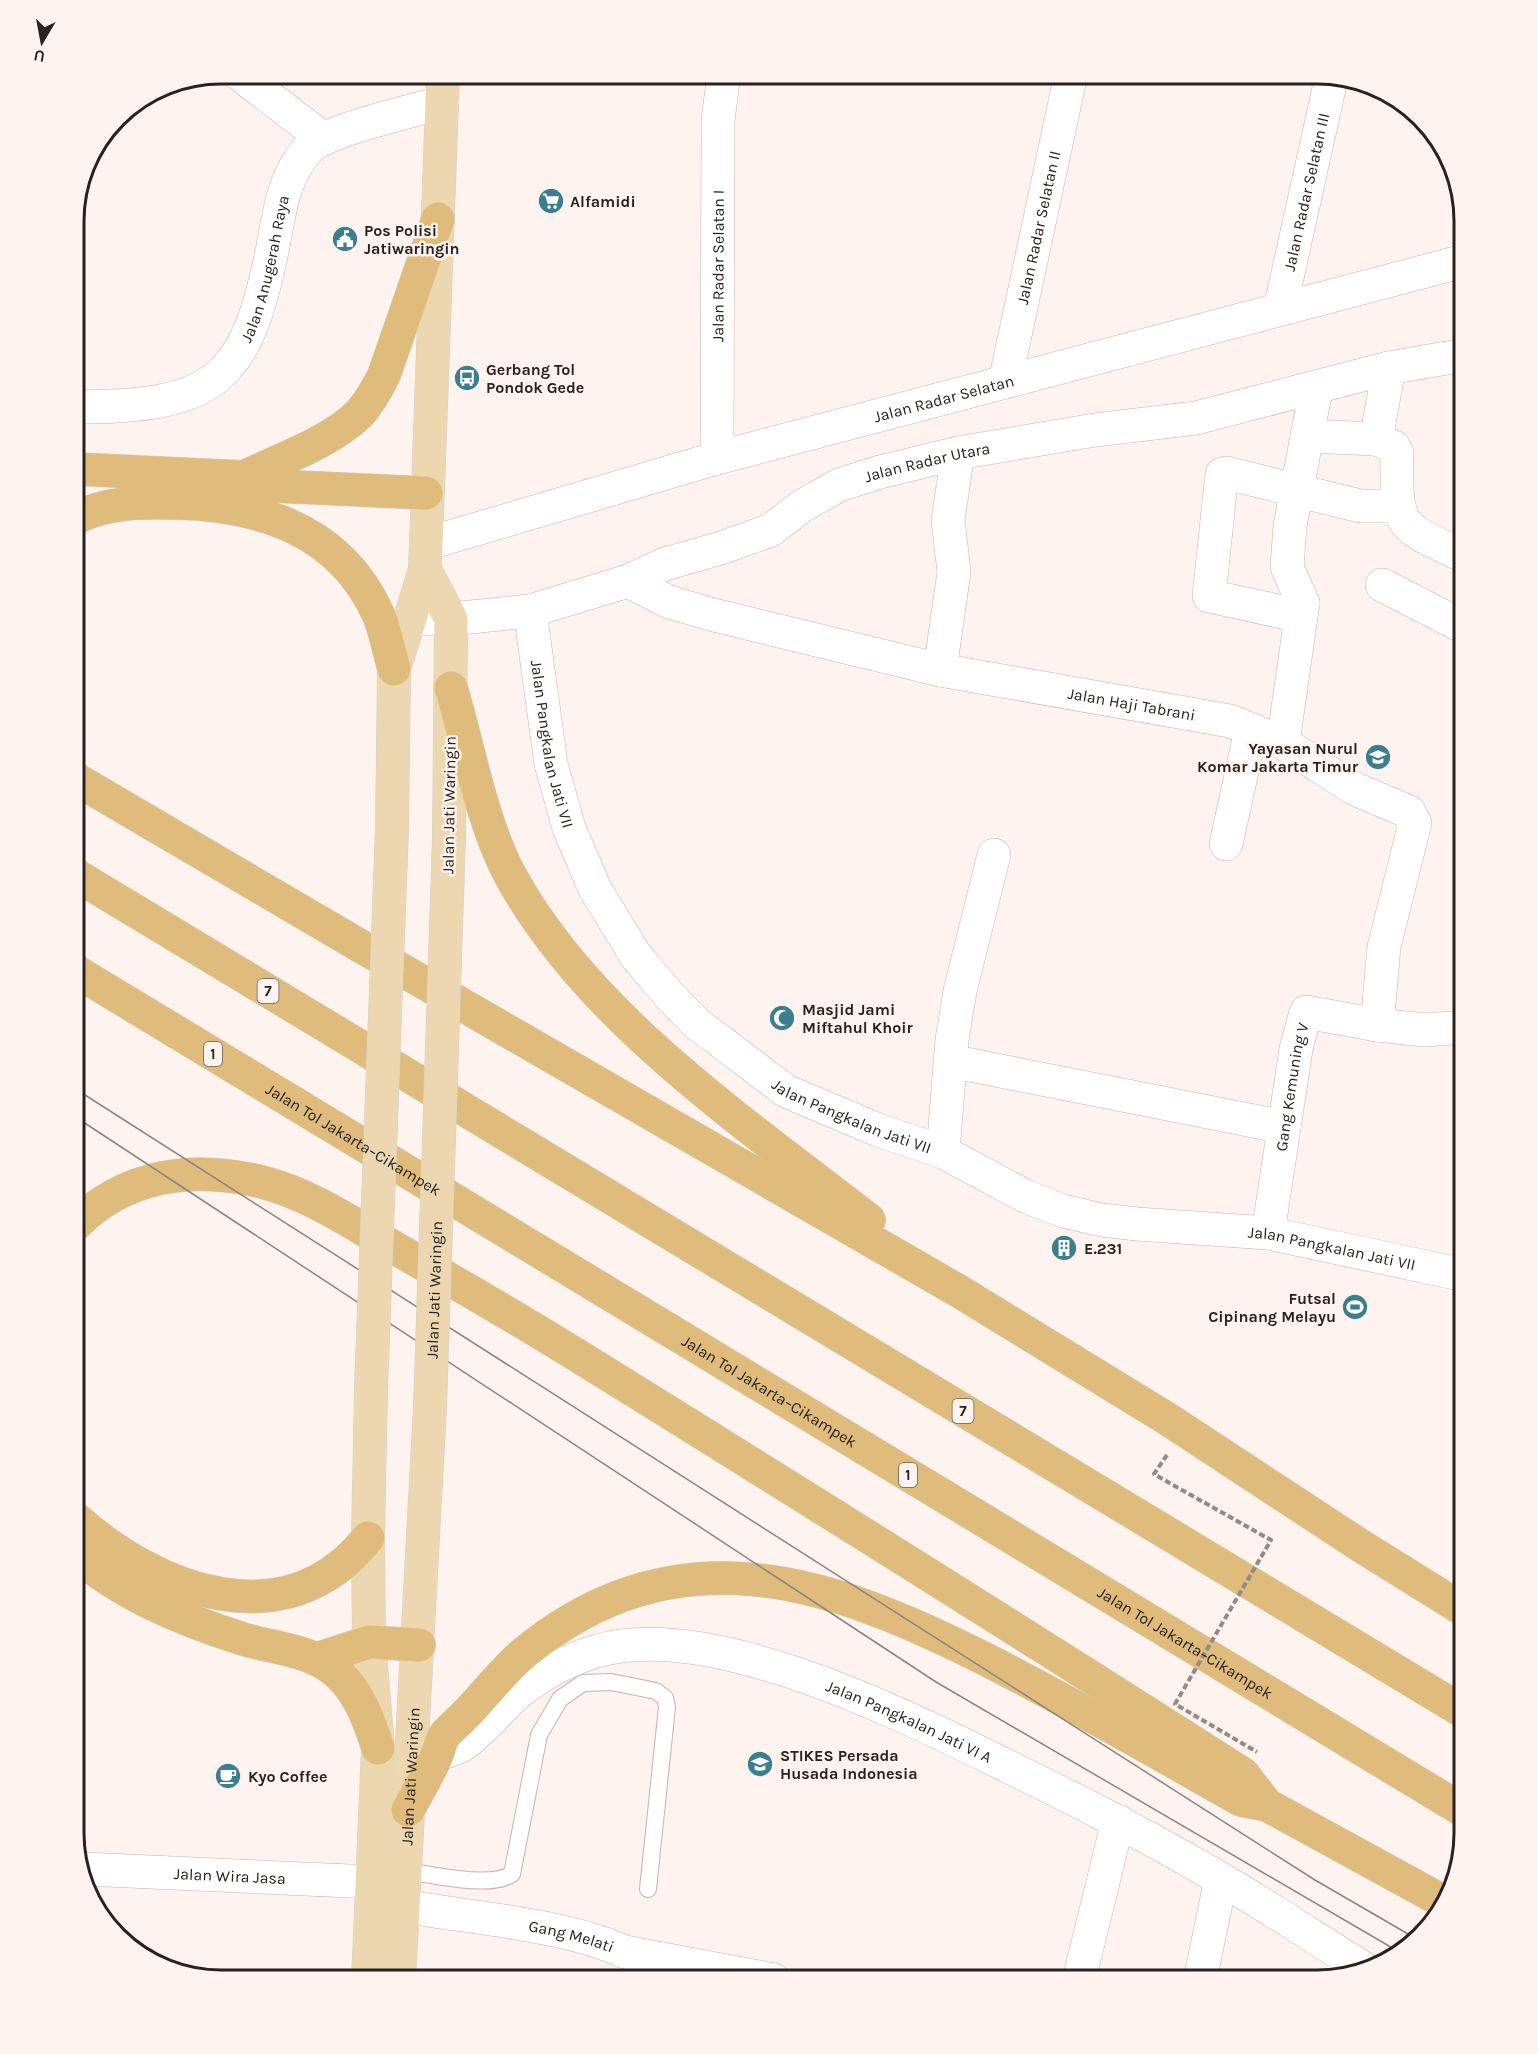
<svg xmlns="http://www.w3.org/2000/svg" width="1538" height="2054" font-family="Karla,sans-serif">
<rect width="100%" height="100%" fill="#fef3ee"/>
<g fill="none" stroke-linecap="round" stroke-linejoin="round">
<g stroke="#c6b4ac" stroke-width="18">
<path id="service" d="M 405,1871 C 432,1874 490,1889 512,1874 L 539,1735 L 560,1699 L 583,1683 L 611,1682 L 656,1691 L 665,1698 L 667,1707 L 648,1889"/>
</g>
<g stroke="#c6b4ac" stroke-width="34">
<g id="minor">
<polyline points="239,74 324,139"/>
<path id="s1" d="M 1280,309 L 1332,75"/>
<path d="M 1389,368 L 1376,439 L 1394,447 L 1397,452 C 1396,529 1397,525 1464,556"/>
<path id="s2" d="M 1005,382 L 1071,74"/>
<polyline points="1307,436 1376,439"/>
<path id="s3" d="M 717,458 L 718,120 L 724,74"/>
<path id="s4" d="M 426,544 L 717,458 L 1464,261"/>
<path id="s5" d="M 628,581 L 669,602 L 710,614 L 940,670 L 1230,721 L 1283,743 L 1355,789 L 1409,812 L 1415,823 L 1384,947 L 1377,1025"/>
<polyline points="1382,585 1464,627"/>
<polyline points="1303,603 1298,612 1287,613 1209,596 1222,474 1226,473 1360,506 1398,506"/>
<path id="s6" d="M 530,611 L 551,764 L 569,828 L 595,889 L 636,956 L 668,994 L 696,1023 L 786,1091 L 878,1130 L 943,1152 L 1027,1197 L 1063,1211 L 1102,1220 L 1137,1224 L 1268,1233 L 1464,1275"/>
<path id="s7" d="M 409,618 L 451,619 L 530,611 L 628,581 L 665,564 L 721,548 L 771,530 L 802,506 L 839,485 L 880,472 L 958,453 L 1095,430 L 1196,418 L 1389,368 L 1464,355"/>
<polyline points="940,670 954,572 948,520 958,453"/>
<polyline points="1283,743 1303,603 1287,567 1290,526 1316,389"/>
<polyline points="1226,844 1251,730"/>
<polyline points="950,1061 1284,1127"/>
<polyline points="943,1152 952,1040 960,991 994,855"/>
<path id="s8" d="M 1268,1233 L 1296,1049 L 1306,1012 L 1377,1025 L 1425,1030 L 1464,1027"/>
<path id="s9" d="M 438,1754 C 446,1752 456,1749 462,1745 C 484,1731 500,1708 519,1692 C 542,1674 569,1659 597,1651 C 707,1619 891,1709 991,1758 C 1064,1794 1137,1830 1207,1871 C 1260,1901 1310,1935 1362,1967"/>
<path id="s10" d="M 84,1869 L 373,1882"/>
<path id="s11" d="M 403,1906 C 471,1918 564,1924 625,1952 L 774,1980"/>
<polyline points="1079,1980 1118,1821"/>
<polyline points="1200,1980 1221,1879"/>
</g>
</g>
<g stroke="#c6b4ac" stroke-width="34">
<g id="tertiary">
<path id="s12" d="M 74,407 C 217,407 247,381 274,241 C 280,208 285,173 309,148 C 329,129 412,112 442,102"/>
</g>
</g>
<g stroke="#d4d3d2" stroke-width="34">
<g id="primary">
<polyline points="425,570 451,619 449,838"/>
<polyline points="392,828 394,669 425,570 443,74"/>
<polyline points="368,1980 378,1748 369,1642 368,1538 371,1389"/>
<path id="s13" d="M 399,1980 L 430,1407"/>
</g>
</g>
<g stroke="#d4d3d2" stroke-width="34">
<g id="motorway">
<polyline points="74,469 244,477 274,486 426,493"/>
<path d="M 244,477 C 281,459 329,443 359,414 C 370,402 377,389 384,375 L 438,219"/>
<path d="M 74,519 C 105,502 141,502 176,503 C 262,505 342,531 379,616 C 386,633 389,652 394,669"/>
<path d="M 451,688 C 470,750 480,818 510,875 C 587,1017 744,1122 869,1220"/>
<polyline points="74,778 362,947 962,1293 1166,1418 1361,1546 1464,1610"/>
<polyline points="74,874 1464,1712"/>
<path id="s14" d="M 74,970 L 1464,1811"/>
<path d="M 74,1226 C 125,1174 193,1165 262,1182 C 310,1194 353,1224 395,1248 C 460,1285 525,1323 588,1362 C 807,1498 1026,1635 1243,1774 L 1267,1805"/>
<path d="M 74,1517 C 156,1591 286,1641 368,1538"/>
<path d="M 74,1553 C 122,1595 183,1620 243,1639 C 273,1648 309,1650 334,1670 C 358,1689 369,1720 378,1748"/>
<polyline points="317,1659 369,1642 419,1645"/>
<path d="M 408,1810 C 418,1792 428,1775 436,1757 C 440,1750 440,1741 445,1735 C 453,1726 462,1719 470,1710 C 488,1691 504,1670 524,1653 C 676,1528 829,1580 985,1659 C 1072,1703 1156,1752 1241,1800 L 1267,1805 L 1446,1903"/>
</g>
</g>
<polyline stroke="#938a86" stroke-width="4" stroke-dasharray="6 3" stroke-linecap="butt" points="1167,1455 1154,1474 1173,1485"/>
<use href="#service" stroke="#fff" stroke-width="16"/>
<use href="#minor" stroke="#fff" stroke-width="33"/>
<use href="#tertiary" stroke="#fff" stroke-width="33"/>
<use href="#primary" stroke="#ecd7b0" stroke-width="33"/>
<use href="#motorway" stroke="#dfbc7b" stroke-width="33"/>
<g stroke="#8c8480" stroke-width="1.5">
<polyline points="74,1088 1315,1880 1415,1938"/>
<polyline points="74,1116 936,1682 1401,1953"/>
</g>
<g stroke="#d4d3d2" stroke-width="34" stroke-linecap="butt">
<g id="primary-bridge">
<polyline points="371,1389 392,828"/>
<path id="s15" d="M 430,1407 L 449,838"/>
</g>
</g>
<polyline stroke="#938a86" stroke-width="4" stroke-dasharray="6 3" stroke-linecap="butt" points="1173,1485 1271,1540 1175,1704 1257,1752"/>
<use href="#primary-bridge" stroke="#ecd7b0" stroke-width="33"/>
</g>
<defs>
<g id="supermarket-disc" transform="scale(1.35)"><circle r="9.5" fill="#3b7e8e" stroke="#fef3ee"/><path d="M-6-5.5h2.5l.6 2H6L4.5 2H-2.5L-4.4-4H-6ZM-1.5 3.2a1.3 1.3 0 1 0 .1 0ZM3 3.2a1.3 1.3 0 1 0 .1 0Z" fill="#fff"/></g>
<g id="civic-disc" transform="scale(1.35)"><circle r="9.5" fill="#3b7e8e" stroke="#fef3ee"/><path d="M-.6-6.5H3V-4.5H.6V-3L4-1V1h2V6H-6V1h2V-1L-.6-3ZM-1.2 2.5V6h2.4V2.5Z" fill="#fff"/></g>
<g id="bus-disc" transform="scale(1.35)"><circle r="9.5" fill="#3b7e8e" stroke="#fef3ee"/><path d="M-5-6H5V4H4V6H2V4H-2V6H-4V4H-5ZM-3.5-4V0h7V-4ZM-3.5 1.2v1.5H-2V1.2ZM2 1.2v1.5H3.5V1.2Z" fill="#fff"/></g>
<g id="school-disc" transform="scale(1.35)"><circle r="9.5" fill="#3b7e8e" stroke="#fef3ee"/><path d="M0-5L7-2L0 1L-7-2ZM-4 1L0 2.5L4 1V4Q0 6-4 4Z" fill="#fff"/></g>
<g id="mosque-disc" transform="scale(1.35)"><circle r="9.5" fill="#3b7e8e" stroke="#fef3ee"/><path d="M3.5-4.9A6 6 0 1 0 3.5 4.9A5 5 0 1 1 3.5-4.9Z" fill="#fff"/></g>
<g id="building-disc" transform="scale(1.35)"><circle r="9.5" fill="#3b7e8e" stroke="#fef3ee"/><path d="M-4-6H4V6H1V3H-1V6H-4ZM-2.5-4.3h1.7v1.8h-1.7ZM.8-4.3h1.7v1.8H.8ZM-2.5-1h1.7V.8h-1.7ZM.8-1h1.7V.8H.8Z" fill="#fff"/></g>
<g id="stadium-disc" transform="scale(1.35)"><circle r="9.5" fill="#3b7e8e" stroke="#fef3ee"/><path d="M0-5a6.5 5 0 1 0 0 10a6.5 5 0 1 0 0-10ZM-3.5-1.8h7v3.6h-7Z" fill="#fff"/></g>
<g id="university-disc" transform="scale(1.35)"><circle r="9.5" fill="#3b7e8e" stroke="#fef3ee"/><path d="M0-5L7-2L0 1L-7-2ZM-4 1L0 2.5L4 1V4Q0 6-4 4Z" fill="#fff"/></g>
<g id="cafe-disc" transform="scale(1.35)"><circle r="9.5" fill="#3b7e8e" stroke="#fef3ee"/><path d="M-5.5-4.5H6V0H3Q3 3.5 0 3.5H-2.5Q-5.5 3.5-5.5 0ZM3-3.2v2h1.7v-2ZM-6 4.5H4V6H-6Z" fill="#fff"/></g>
</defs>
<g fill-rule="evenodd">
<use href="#supermarket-disc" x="551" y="201"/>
<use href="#civic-disc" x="345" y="239"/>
<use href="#bus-disc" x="467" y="378"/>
<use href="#school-disc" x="1378" y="757"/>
<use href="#mosque-disc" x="782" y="1018"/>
<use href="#building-disc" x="1064" y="1248"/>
<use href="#stadium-disc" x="1355" y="1307"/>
<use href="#university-disc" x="760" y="1764"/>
<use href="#cafe-disc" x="228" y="1776"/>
</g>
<g text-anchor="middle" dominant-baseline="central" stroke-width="5" stroke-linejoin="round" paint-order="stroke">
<g fill="#fef3ee" stroke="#68605c" stroke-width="1.5">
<rect x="257.5" y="979" width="21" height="24" rx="4.5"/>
<rect x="204" y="1042" width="18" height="24" rx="4.5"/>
<rect x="952.5" y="1399" width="21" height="24" rx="4.5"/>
<rect x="899" y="1463" width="18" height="24" rx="4.5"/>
</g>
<g font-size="15" font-weight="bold" fill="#28211e">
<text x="268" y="991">7</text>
<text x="213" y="1054">1</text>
<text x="963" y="1411">7</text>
<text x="908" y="1475">1</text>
</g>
<g font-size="16" fill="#28211e" stroke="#fef3ee">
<text stroke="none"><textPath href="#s1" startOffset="120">Jalan Radar Selatan III</textPath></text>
<text stroke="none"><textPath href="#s2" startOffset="158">Jalan Radar Selatan II</textPath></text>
<text stroke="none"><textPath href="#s3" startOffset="192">Jalan Radar Selatan I</textPath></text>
<text stroke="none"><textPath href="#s12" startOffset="270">Jalan Anugerah Raya</textPath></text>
<text stroke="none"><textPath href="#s4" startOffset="538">Jalan Radar Selatan</textPath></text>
<text stroke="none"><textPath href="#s7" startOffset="549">Jalan Radar Utara</textPath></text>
<text stroke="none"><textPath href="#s5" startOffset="520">Jalan Haji Tabrani</textPath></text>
<text stroke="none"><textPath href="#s6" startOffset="135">Jalan Pangkalan Jati VII</textPath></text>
<text transform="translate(449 805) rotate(-89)">Jalan Jati Waringin</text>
<text stroke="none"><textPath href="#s8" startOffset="148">Gang Kemuning V</textPath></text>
<text stroke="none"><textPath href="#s6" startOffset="639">Jalan Pangkalan Jati VII</textPath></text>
<text stroke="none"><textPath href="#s14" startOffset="327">Jalan Tol Jakarta–Cikampek</textPath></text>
<text stroke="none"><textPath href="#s6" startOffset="1143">Jalan Pangkalan Jati VII</textPath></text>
<text stroke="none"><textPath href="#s15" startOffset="117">Jalan Jati Waringin</textPath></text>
<text stroke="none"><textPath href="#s14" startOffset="813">Jalan Tol Jakarta–Cikampek</textPath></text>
<text stroke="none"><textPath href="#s14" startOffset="1299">Jalan Tol Jakarta–Cikampek</textPath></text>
<text stroke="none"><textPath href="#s9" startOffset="518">Jalan Pangkalan Jati VI A</textPath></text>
<text stroke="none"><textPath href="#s13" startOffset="204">Jalan Jati Waringin</textPath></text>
<text stroke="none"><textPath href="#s10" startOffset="146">Jalan Wira Jasa</textPath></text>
<text stroke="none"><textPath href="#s11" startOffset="171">Gang Melati</textPath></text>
</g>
<g font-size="16" font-weight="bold" fill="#28211e" stroke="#fef3ee" text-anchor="start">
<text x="570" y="201">Alfamidi</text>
<text x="364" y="230">Pos Polisi<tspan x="364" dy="18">Jatiwaringin</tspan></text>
<text x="486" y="369">Gerbang Tol<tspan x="486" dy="18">Pondok Gede</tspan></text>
<text x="1358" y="748" text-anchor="end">Yayasan Nurul<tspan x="1358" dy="18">Komar Jakarta Timur</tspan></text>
<text x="802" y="1009">Masjid Jami<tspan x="802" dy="18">Miftahul Khoir</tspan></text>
<text x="1084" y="1248">E.231</text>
<text x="1336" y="1298" text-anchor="end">Futsal<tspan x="1336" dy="18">Cipinang Melayu</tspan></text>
<text x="780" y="1755">STIKES Persada<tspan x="780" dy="18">Husada Indonesia</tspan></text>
<text x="248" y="1776">Kyo Coffee</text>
</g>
</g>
<path d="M0 0H1538V2054H0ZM221 84H1317A137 137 0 0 1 1454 221V1833A137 137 0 0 1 1317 1970H221A137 137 0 0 1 84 1833V221A137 137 0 0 1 221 84Z" fill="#fef3ee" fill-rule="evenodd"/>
<path fill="none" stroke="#28211e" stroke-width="3" d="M221 84H1317A137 137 0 0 1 1454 221V1833A137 137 0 0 1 1317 1970H221A137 137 0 0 1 84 1833V221A137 137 0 0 1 221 84Z"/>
<g transform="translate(42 42) rotate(190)" stroke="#fef3ee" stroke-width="4.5" paint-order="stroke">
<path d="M0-4.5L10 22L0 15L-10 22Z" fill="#28211e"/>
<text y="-9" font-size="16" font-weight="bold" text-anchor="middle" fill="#28211e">U</text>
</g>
</svg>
